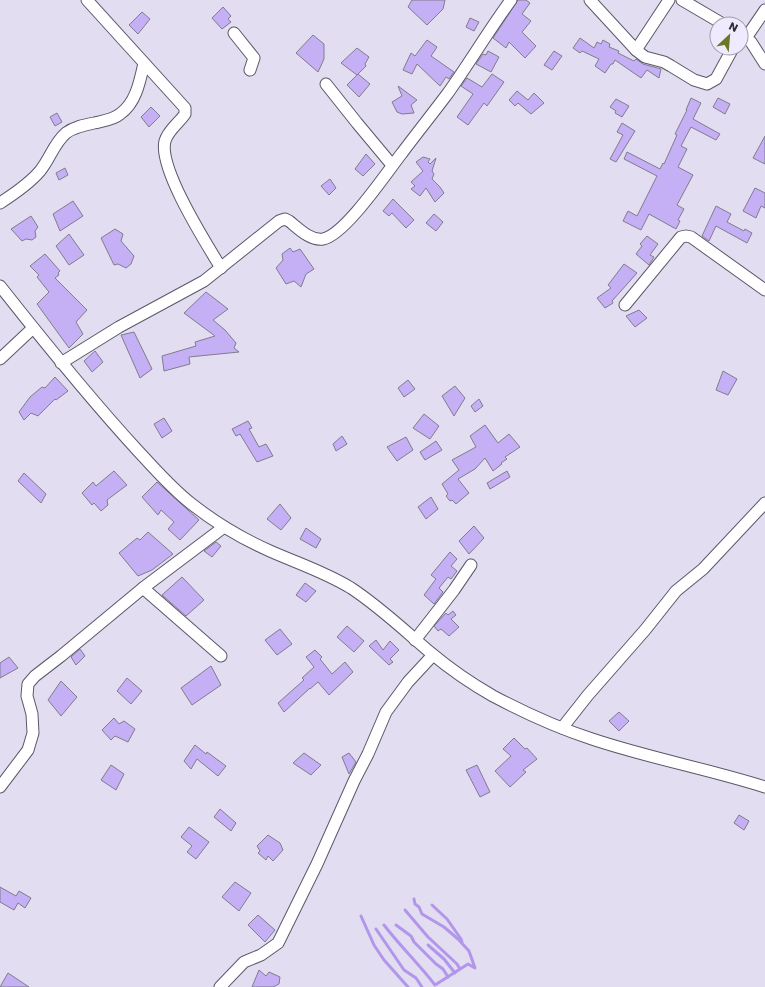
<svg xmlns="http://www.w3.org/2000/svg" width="765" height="987" font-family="Poppins,sans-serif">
<rect width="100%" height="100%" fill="#e2ddf1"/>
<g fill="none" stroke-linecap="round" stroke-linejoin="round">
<g stroke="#b296eb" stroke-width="3">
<polyline points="432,905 447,919 461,939 462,942"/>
<polyline points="405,910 428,937 457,964 460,969"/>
<polyline points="361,916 374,945 384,960 408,987"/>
<path d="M 384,925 C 400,946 419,964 435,985 L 468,964 L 475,968 L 469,951 L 458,939 L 444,927 L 422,914 L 419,907 L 415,904 L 414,899"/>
<polyline points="396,925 411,936 414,942 436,964 443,969 448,977"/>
<polyline points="376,929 404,970 416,978 422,987"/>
<polyline points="428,945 444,959 455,973"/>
</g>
</g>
<g fill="#c5aff5" stroke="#817c8e">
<polygon points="412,0 445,0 443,9 427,25 408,7"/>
<polygon points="518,0 526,0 530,3 522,14 531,21 522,32 536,46 525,58 509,42 506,48 493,38"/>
<polygon points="223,7 231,16 228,19 231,22 222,29 212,18"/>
<polygon points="142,12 150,19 138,34 129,25"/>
<polygon points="470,18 479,22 474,31 466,27"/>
<polygon points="313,35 324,44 324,59 318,72 296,53"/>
<polygon points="580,38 594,48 597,42 601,44 603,40 610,44 609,47 619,51 618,53 634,61 636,59 643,64 661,69 659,78 647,70 641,78 615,60 613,64 611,64 605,73 595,66 599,59 582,51 580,53 573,48"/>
<polygon points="427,40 437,47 431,56 454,72 449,79 446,77 440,86 417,64 412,74 403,70 411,53 415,56"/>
<polygon points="357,48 369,57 365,64 366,66 357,75 341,63"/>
<polygon points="488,51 499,57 491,72 476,64 483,54 486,55"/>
<polygon points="554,51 562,56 552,70 544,65"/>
<polygon points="358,74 370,84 359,97 347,85"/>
<polygon points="492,74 504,82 487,106 484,103 468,125 457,117 473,94 461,86 467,78 482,87"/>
<polygon points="398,86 417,100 411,105 414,113 402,114 397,112 392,102 402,96"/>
<polygon points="517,91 528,100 534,93 544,103 531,114 518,103 515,106 509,100"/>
<polygon points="691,98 701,103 693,119 720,134 716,140 691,127 681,146 687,149 678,167 693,175 677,205 684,209 678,220 680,221 676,229 649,214 641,230 623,221 628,211 637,216 657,176 624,159 627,152 660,169 663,163 664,164 677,135 675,134 687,110 686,110"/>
<polygon points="718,98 730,104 725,114 713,107"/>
<polygon points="616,99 629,106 622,117 615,113 616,111 610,107"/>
<polygon points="151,107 160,116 149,127 141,117"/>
<polygon points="57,113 62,122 55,126 50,117"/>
<polygon points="622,123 635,131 616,162 610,159 623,135 617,132"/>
<polygon points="765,136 765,164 753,158"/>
<polygon points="366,154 375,164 363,176 355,169"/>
<polygon points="423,157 430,159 428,162 430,164 436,158 432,171 434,174 432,179 440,187 444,193 435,202 426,188 420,196 411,189 415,186 411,182 423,171 416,162"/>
<polygon points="65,168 68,175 59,180 56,173"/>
<polygon points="330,179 336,188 329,195 321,186"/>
<polygon points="755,188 765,193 765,208 761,206 756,218 743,211"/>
<polygon points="393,199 414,220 406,228 392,213 389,216 383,211"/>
<polygon points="73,201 83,216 60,231 53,214"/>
<polygon points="716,206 731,214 727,222 744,231 745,229 752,233 747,243 716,226 709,241 702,236"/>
<polygon points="434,214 443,222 436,231 426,223"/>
<polygon points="31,216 38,227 35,231 36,237 32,240 26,239 22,241 11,229"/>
<polygon points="115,229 123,234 121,241 134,256 131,264 126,268 118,264 114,265 101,238"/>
<polygon points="69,234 84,255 69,265 56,246"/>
<polygon points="647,236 658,244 650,255 654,257 649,265 636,254 642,246 640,244"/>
<polygon points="290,248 293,252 300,249 314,269 306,274 301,287 294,281 286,284 276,268 283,260 282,254"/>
<polygon points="45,254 60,271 58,273 59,275 55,278 87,310 76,322 83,334 69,348 37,304 49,292 37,277 39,275 30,266"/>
<polygon points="624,264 637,273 612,301 613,303 605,308 597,298 611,288 608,285"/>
<polygon points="206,292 228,309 213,320 225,330 236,343 234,348 239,352 189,357 190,364 164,371 162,356 196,346 195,342 215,336 184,313"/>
<polygon points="639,310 647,318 635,327 626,316"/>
<polygon points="134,332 152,369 140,378 121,335"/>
<polygon points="95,351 103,362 92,372 84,361"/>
<polygon points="723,371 737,379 728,395 716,390"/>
<polygon points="55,377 68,391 56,400 55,399 38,416 31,413 24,420 19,412 30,397 42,387 45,388"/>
<polygon points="408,380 415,389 404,397 398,388"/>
<polygon points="455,386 465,398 454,416 442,396"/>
<polygon points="479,399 483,406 475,412 471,406"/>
<polygon points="424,414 439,426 430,439 413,428"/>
<polygon points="164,418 172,431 162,438 154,424"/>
<polygon points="248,421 252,428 249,429 259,447 266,444 273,456 257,462 240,434 236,436 232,429"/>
<polygon points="485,425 498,443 509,434 520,447 505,457 507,459 501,463 502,464 493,471 485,458 475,469 458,479 469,493 456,504 452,500 450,501 446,496 448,494 442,484 459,470 452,460 476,447 470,436"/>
<polygon points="342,436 347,444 336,451 333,444"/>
<polygon points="406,437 413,450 397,461 387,447"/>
<polygon points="436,441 442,450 425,460 420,452"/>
<polygon points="114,471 127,485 107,500 108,505 101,511 94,503 92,505 82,493 93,482 96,486"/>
<polygon points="507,471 510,477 490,489 487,483"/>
<polygon points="24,473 46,494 41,503 18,481"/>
<polygon points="157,482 199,520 180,540 168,529 174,522 161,510 158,515 142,497"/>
<polygon points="431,497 438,509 426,519 418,507"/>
<polygon points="280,504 291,518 281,530 267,519"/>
<polygon points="474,526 484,538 469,554 459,541"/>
<polygon points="306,528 321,539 316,548 300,539"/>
<polygon points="148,532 173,554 152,570 138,576 119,553 137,538 140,540"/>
<polygon points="216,542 221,546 212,557 204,551"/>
<polygon points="450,552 457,559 451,566 457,571 451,579 448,577 439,588 443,592 434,604 424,595 436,579 431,575"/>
<polygon points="182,577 204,600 186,616 162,595"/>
<polygon points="305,583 316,591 306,602 296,595"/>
<polygon points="453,611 456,615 451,619 459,627 449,636 441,629 438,631 434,626 446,613 448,615"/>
<polygon points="347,626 364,641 354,652 337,637"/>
<polygon points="280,629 292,644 277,655 265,640"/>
<polygon points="376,640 383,650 390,641 399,650 390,659 393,662 389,665 369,646"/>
<polygon points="80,649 85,656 76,665 71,657"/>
<polygon points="315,650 322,657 320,659 332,674 345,662 353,672 329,695 318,682 310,689 310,688 284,712 278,703 304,680 302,678 314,667 306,657"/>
<polygon points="9,657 18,668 0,678 0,663"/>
<polygon points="211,666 221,685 192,705 181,688"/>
<polygon points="127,678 142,691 131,704 117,691"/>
<polygon points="61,681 77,697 61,716 48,700"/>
<polygon points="619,712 629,721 619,731 609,721"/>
<polygon points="114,718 119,724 124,721 135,729 128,742 115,736 111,740 102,730"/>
<polygon points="514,738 525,749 527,748 537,759 523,770 526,772 510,787 495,771 511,756 503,749"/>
<polygon points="195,745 206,754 207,752 226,766 218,776 197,759 191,769 184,761"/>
<polygon points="304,753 321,765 311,775 293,763"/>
<polygon points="349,753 356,762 349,774 342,757"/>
<polygon points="111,765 124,774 116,790 101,780"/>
<polygon points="477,765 490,792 480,797 466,770"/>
<polygon points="220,809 236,823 231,831 214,817"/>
<polygon points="739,815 749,821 744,830 734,823"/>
<polygon points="189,827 209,842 196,859 187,852 192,846 181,837"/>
<polygon points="268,835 280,843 283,850 273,861 268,856 266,860 258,853 260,851 257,846"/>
<polygon points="235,882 251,893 239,911 222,897"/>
<polygon points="0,887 16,896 19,891 31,898 25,908 18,903 14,910 0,902"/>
<polygon points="258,915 275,930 265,942 248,925"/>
<polygon points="259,970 266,976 269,972 280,977 279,984 273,987 252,987"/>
<polygon points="8,973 29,987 0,987"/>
</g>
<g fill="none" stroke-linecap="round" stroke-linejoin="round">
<g stroke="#5c5768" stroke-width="13">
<g id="street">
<path d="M 87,0 L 185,108 L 185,114 C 179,123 168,130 165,141 C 158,168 206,243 221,268"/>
<polyline points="590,0 636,50 645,57 664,62 671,66 694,80 707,84 716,79 733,48"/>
<polyline points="682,0 723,24"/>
<polyline points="234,33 254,58 250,70"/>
<polyline points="741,35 751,42 765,64"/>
<polyline points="746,38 765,10"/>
<polyline points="636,50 669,0"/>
<polyline points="326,84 357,123 392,165"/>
<path d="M 0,203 C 14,194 29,184 40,171 C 50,159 54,143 66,133 C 74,127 84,125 94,123 C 102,121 113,120 120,114 C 136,103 140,81 144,63"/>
<path d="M 0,286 C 45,343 90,399 139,452 C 156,470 173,490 193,505 C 216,523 243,539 270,551 C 297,563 325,572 351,588 C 380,607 405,631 431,653 C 450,669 472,684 493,696 C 525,713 558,728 592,739 C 649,758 708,769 765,787"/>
<polyline points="625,305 681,237 686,236 691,237 765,290"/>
<polyline points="0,359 33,328"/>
<path d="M 61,363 L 119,327 L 204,281 L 279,221 L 285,219 L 289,221 C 298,228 310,241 323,239 C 345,235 387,172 402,153 C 417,133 433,113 448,93 C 470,62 489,30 511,0"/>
<polyline points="143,588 221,656"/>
<polyline points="415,640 454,590 471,565"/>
<polyline points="562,728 588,695 645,630 676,591 703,569 765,503"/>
<polyline points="0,787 28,750 33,733 32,714 27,696 28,684 35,676 61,656 143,588 224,527"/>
<polyline points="220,987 244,962 261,955 278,943 317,864 354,781 368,754 386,712 408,682 433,655"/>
</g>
</g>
<use href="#street" stroke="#fff" stroke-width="11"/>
</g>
<g transform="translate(729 36) rotate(26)"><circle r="19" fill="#efeafe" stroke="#a39eae"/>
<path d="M0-3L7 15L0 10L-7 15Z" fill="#6b7926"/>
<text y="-6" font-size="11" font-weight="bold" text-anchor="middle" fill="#302d35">N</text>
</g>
</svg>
